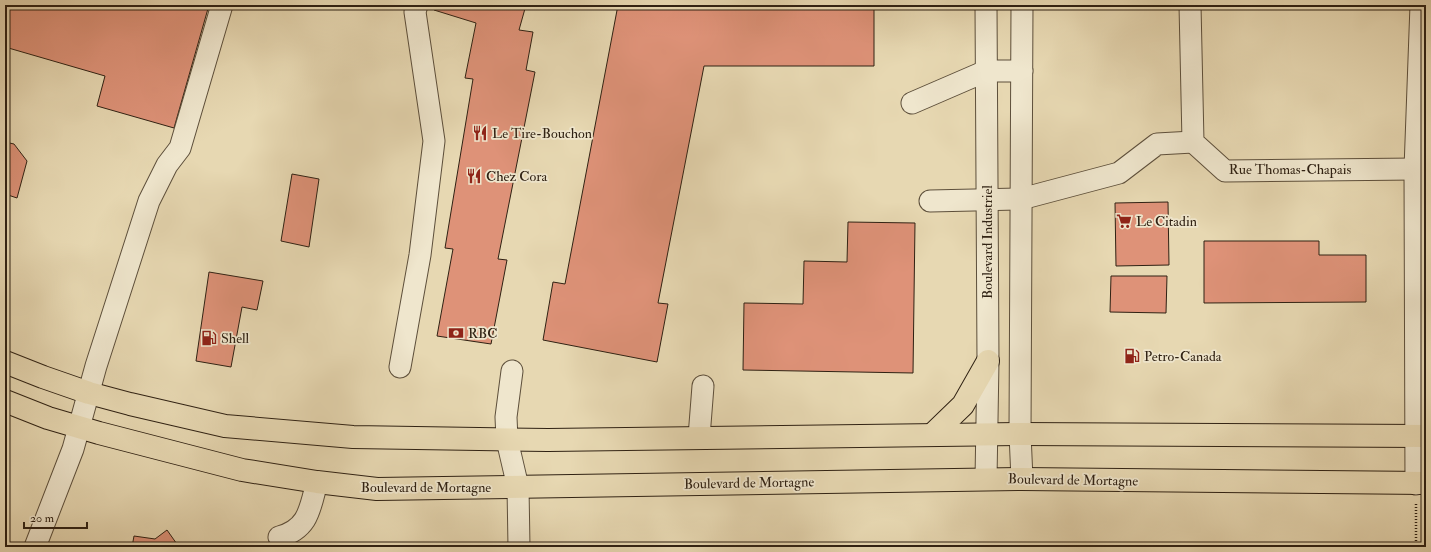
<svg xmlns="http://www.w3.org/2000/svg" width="1431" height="552" font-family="'IM FELL Double Pica',serif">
<rect width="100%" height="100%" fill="#e7d8b2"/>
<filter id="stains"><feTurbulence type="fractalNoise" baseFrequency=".005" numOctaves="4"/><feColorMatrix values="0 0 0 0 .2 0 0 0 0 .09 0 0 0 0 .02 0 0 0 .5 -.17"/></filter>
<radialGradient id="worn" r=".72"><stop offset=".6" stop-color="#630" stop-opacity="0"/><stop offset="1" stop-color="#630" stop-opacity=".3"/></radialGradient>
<g fill="#de9278" stroke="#2f2113">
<polygon points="5,5 209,5 174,128 97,106 105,76 5,47"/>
<polygon points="435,5 526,5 519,30 533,32 526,70 535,72 498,259 507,260 491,344 437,336 453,249 445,248 473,79 465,78 476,23 434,10"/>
<polygon points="618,5 874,5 874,66 704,66 658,303 668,304 657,362 543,340 553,282 565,284"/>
<polygon points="5,142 14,144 27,161 17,198 5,194"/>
<polygon points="292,174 319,179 309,247 281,241"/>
<polygon points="1168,202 1169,265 1116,266 1115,203"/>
<polygon points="848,222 915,223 913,373 743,370 744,303 803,304 804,261 847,262"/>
<polygon points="1204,241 1319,241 1319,255 1366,255 1366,302 1204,303"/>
<polygon points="209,272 263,281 257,310 242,307 231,367 196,361"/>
<polygon points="1111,276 1167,276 1166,313 1110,312"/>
<polygon points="167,530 179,547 132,547 134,536 155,539"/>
</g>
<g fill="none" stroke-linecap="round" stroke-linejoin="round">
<g stroke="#5d4f3b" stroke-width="23">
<g id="minor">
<polyline points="986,5 988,361 986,479"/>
<polyline points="1022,5 1020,434 1022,479"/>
<polyline points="1190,5 1193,142 1225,171 1415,169"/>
<polyline points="912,103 986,71 1022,71"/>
<polyline points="930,201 1021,199 1119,173 1157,144 1193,142"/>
<polyline points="400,367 420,255 434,141 415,12 417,5"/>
<polyline points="512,371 506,417 507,440 518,487 519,547"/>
<polyline points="699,437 703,386"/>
<polyline points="1416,484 1415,169 1421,5"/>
<path d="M 279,537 C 309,529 310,508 317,482"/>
<polyline points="35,547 73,449 96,366 149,201 167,165 180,148 222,5"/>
</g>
</g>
<g stroke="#2f2113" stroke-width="24">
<g id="major">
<polyline points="5,362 43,377 89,393 130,404 225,426 353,437 548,440 1020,434 1426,436"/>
<polyline points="5,401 48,418 99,433 242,470 317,482 377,489 1022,479 1426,483"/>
<polyline points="933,434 963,405 988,361"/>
</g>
</g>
<polyline stroke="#2f2113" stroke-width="2.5" stroke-dasharray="1 2" stroke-linecap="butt" points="1416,504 1416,547"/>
<use href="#minor" stroke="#efe6cd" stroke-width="21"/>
<use href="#major" stroke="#e7d8b2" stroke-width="22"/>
</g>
<defs>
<g id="restaurant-bare" transform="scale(1.2)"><path d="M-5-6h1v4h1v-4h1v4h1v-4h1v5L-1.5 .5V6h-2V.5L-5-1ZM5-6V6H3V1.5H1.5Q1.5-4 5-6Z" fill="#8f2418" stroke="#efe6cd" stroke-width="2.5" paint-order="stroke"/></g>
<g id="supermarket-bare" transform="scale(1.2)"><path d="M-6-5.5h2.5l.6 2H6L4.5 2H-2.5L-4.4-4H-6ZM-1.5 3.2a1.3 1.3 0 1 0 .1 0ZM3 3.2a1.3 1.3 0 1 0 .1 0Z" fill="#8f2418" stroke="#efe6cd" stroke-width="2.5" paint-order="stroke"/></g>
<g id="bank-bare" transform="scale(1.2)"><path d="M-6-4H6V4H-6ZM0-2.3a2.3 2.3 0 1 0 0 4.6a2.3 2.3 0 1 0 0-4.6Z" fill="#8f2418" stroke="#efe6cd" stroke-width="2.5" paint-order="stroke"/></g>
<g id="fuel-bare" transform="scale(1.2)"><path d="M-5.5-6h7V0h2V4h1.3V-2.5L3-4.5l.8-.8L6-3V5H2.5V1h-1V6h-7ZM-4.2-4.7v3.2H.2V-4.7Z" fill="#8f2418" stroke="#efe6cd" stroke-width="2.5" paint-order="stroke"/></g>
</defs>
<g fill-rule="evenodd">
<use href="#restaurant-bare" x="480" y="133"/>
<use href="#restaurant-bare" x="474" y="176"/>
<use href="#supermarket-bare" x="1124" y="221"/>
<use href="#bank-bare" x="456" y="333"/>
<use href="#fuel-bare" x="209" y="338"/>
<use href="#fuel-bare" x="1132" y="356"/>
</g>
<g text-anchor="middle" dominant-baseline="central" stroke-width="3.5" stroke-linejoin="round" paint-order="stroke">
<g font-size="14" fill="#2f2113" stroke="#efe6cd" text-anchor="start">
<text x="492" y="133">Le Tire-Bouchon</text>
<text x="486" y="176">Chez Cora</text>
<text x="1136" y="221">Le Citadin</text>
<text x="468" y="333">RBC</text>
<text x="221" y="338">Shell</text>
<text x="1144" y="356">Petro-Canada</text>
</g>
<g font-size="14" fill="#2f2113" stroke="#efe6cd">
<text x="1290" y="169">Rue Thomas-Chapais</text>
<text transform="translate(987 242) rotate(-90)">Boulevard Industriel</text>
<text transform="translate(1073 480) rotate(1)">Boulevard de Mortagne</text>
<text transform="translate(749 483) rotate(-1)">Boulevard de Mortagne</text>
<text x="426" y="487">Boulevard de Mortagne</text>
</g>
</g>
<rect width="1431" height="552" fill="none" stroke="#e7d8b2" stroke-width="20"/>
<rect x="6" y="6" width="1419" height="540" fill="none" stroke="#2f2113" stroke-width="2"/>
<rect x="10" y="10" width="1411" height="532" fill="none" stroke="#2f2113"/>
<path d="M24 522v6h63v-6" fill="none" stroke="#2f2113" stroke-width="2"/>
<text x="30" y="522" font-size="12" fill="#2f2113" stroke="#efe6cd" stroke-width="3" paint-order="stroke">20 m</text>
<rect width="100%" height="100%" filter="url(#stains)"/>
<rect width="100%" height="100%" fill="url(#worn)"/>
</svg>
